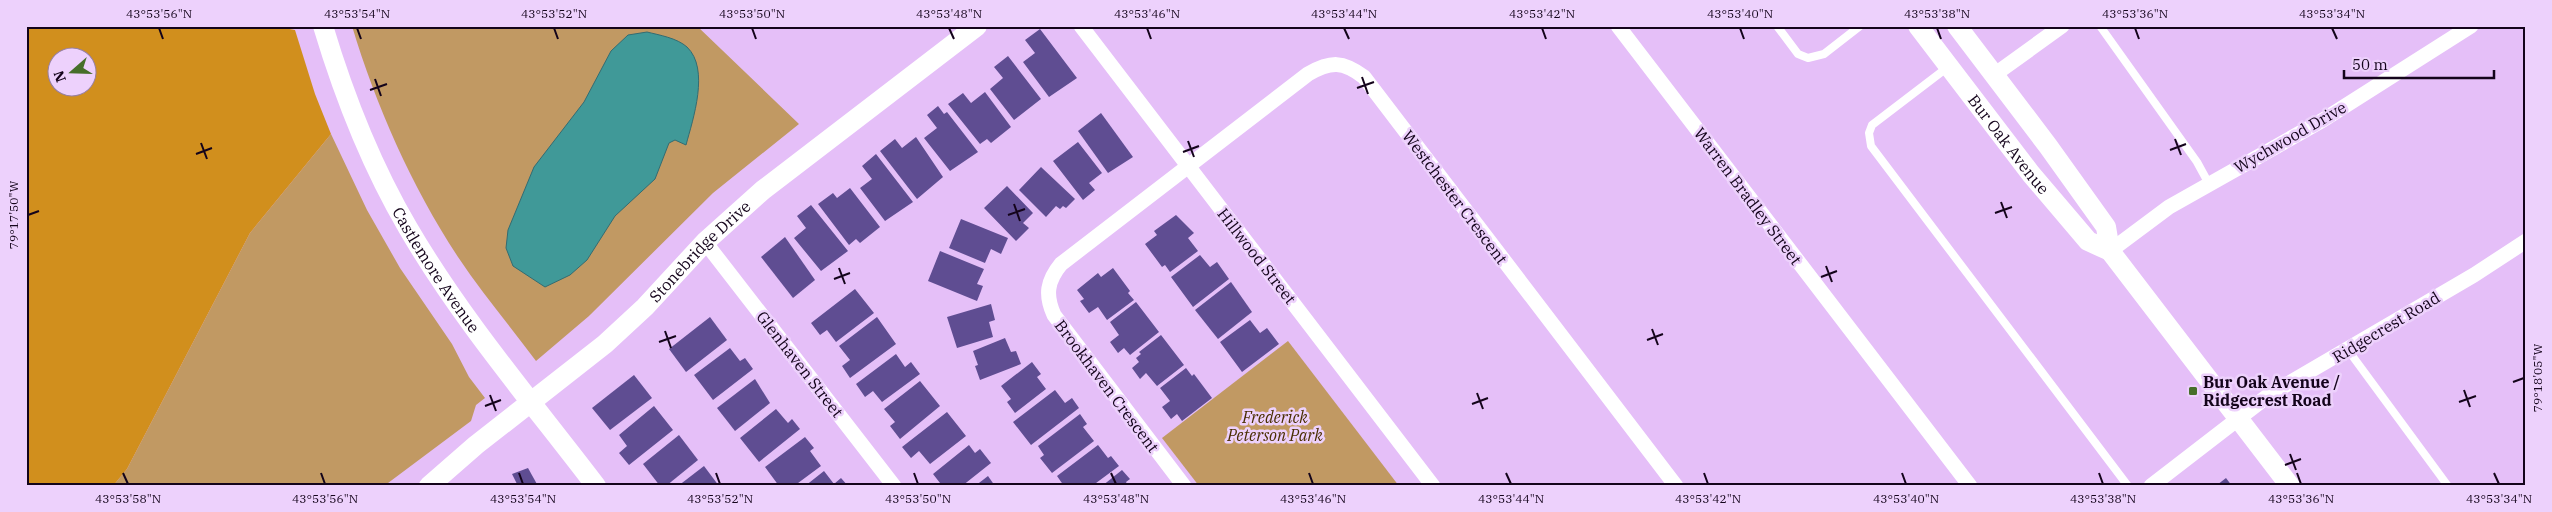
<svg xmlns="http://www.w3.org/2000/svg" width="2552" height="512" font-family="'IBM Plex Serif',serif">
<rect width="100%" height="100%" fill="#e5bff8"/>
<g fill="#c19963">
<path d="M 352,26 L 697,26 L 799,124 L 713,193 L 589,316 L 536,361 C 510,326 482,293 458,257 C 412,187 376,106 352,26 Z"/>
<polygon points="331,134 367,210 400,268 452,344 469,377 485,398 476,405 471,421 384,486 113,486 127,469 250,233"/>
<polygon points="1288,341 1399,486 1199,486 1162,438"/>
</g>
<path fill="#d18f1d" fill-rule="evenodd" d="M 26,26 L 273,26 L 295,30 L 315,94 L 331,134 L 250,233 L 127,469 L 113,486 L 26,486 ZM 58,58 L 88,58 L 88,88 L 58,88 Z"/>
<path fill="#409998" stroke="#336c72" d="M 647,32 C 659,35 677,38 687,47 C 710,69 693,119 686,145 L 675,140 L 669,143 L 655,179 L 615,216 L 587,260 L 570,275 L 545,287 L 513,266 L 506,248 L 508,230 L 534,167 L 584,102 L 611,51 L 628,35 Z"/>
<g fill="#5f4d92">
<polygon points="1040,29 1077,78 1049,97 1023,62 1035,53 1025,40"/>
<polygon points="1008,56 1041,99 1014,120 990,89 1003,78 994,67"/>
<polygon points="985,92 1011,127 991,143 987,139 980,144 948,104 963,93 971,103"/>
<polygon points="938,106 944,114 947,112 978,152 950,171 924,138 937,128 927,115"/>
<polygon points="1101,113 1133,157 1108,173 1078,131"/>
<polygon points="916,137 943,177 917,199 880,151 895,139 902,148"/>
<polygon points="1078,142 1102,173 1089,183 1095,190 1083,200 1053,161"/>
<polygon points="876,154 913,202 885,221 860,188 872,179 862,166"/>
<polygon points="1041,167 1075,199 1066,208 1063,206 1060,209 1056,206 1046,217 1019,190"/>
<polygon points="1007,186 1033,213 1023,223 1029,228 1016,241 984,208"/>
<polygon points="850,188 880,227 860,243 856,239 849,245 818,204 833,193 837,198"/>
<polygon points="811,205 848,251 821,271 794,238 806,228 797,216"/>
<polygon points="1176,215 1194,233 1188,238 1198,251 1170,272 1165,265 1162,267 1145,244 1157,235 1154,231"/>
<polygon points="961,219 1008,238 1001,254 991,249 985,263 949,248"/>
<polygon points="785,237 815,280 793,298 761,257"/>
<polygon points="940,251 984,269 977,284 983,286 977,301 928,281"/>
<polygon points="1200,255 1210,267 1217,262 1229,279 1193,307 1171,277"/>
<polygon points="1113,268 1130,291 1128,293 1134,300 1107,320 1098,307 1089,313 1080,301 1084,299 1077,290 1098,273 1101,277"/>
<polygon points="1231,282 1252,312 1218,339 1195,310"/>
<polygon points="855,289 874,313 836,342 827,330 820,335 811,323"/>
<polygon points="1136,302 1159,332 1130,355 1124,348 1118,353 1110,342 1119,335 1110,322"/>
<polygon points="991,304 995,320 989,322 993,337 957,348 947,317"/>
<polygon points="710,317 727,340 686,372 669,349"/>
<polygon points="877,317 896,344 850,378 842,366 850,360 839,346"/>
<polygon points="1250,320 1260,333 1267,328 1279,344 1242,372 1220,342"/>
<polygon points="1161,335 1184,365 1157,386 1146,373 1140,379 1132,368 1139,362 1136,358 1141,354 1139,352"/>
<polygon points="1005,338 1011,352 1016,351 1021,364 980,380 975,366 978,365 973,351"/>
<polygon points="730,348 740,361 745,358 753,369 713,400 694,375"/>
<polygon points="896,354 905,367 911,362 920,374 882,402 873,391 865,397 856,384"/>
<polygon points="1032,362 1041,374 1037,377 1046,389 1015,413 1007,402 1011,399 1001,386"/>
<polygon points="1186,368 1192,376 1194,374 1212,398 1182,421 1177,414 1171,419 1162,407 1170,401 1160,388"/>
<polygon points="634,375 652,398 610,430 592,408"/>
<polygon points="755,379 770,403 735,431 717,408"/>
<polygon points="920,381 940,406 900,439 890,426 895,422 884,409"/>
<polygon points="1055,390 1065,403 1072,398 1079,408 1031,445 1013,422"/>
<polygon points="654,406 673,430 629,465 619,453 627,446 619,435"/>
<polygon points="776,409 788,423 792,419 800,429 759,462 740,438"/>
<polygon points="947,412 966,436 930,464 919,451 911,458 902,447"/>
<polygon points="1080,414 1087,424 1083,427 1094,441 1052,473 1040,458 1044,455 1038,446"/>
<polygon points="679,435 698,460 666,486 660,486 643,464"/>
<polygon points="805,437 814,448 810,451 821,466 794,486 779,486 765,467"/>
<polygon points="969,445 975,453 980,449 991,463 962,486 937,486 940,483 933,474"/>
<polygon points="1098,445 1108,458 1111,456 1119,466 1092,486 1064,486 1057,476"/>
<polygon points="704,466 719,486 678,486"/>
<polygon points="528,468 538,486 518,486 512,474"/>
<polygon points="1122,470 1130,479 1126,482 1128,486 1102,486"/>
<polygon points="824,471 834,484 841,478 848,486 805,486"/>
<polygon points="988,476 995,486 975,486"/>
<polygon points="2226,478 2232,486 2217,486 2217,485"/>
</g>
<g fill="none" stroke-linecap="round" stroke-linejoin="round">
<g stroke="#fff" stroke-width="8">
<polyline points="1777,26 1798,54 1808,58 1824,54 1860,26"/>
<polyline points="2100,26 2197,162 2209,184"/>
<polyline points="1948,67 1872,125 1869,133 1871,146 2128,486"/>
<polyline points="2348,350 2448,486"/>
</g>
<g stroke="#fff" stroke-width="15">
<polyline points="1081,26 1433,486"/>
<polyline points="1618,26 1970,486"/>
<polyline points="1994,75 2062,26"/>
<polyline points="705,242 894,486"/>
<polyline points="2110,251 2169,207 2323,120 2471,26"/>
<path d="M 1184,486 L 1054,315 C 1045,295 1047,281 1061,264 L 1308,74 C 1331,61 1343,61 1364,77 L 1676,486"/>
<polyline points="2151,486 2269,395 2474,275 2526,241"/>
</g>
<g stroke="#fff" stroke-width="20">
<path id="s1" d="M 323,26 C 344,96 371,165 408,228 C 461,319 532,402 596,486"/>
<path id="s2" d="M 1918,26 L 2031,174 L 2088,241 L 2110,251"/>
<polyline points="1957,26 2048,146 2106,227 2110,251 2290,486"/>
<path id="s3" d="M 429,486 L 476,445 L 605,344 L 645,307 L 705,242 L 763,190 L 977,26"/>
</g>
</g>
<path fill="none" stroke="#14041b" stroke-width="2" d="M 159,28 L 163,39M 357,28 L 361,39M 554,28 L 558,39M 752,28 L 756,39M 949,28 L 954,39M 1147,28 L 1151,39M 1344,28 L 1349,39M 1542,28 L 1546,39M 1740,28 L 1744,39M 1937,28 L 1941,39M 2135,28 L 2139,39M 2332,28 L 2337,39M 1362,77 L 1368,94M 375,79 L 381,96M 1357,88 L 1374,82M 370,90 L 387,84M 2175,139 L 2181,155M 1188,141 L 1194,157M 201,143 L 207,159M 2170,150 L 2186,144M 1183,152 L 1199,146M 196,154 L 212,148M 2001,202 L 2007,218M 1014,204 L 1020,221M 1995,213 L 2012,207M 28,215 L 39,211M 1008,215 L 1025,209M 1826,266 L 1832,282M 839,268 L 845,284M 1821,277 L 1837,271M 834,279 L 850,273M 1652,329 L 1658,345M 665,331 L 671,348M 1647,340 L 1663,334M 659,342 L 676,336M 2513,382 L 2524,378M 2464,390 L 2470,407M 1477,393 L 1483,409M 490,395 L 496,411M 2459,402 L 2476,396M 1472,404 L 1488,398M 485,406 L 501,400M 2290,454 L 2296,470M 2285,465 L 2301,459M 123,473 L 128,484M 321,473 L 325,484M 519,473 L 523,484M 716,473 L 720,484M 914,473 L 918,484M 1111,473 L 1116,484M 1309,473 L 1313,484M 1506,473 L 1511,484M 1704,473 L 1708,484M 1902,473 L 1906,484M 2099,473 L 2103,484M 2297,473 L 2301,484M 2494,473 L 2499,484"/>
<rect fill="#466e2a" stroke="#edd1fc" stroke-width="2" x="2188" y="386" width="10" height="10" rx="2.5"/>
<g text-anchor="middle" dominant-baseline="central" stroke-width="5" stroke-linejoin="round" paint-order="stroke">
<g font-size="16" fill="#14041b" stroke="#edd1fc">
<text transform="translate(2290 137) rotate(-30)">Wychwood Drive</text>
<text stroke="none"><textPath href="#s2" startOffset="149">Bur Oak Avenue</textPath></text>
<text transform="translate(1748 196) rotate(53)">Warren Bradley Street</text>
<text transform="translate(1455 197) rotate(53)">Westchester Crescent</text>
<text stroke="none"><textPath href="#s3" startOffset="359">Stonebridge Drive</textPath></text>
<text transform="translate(1257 256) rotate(52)">Hillwood Street</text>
<text stroke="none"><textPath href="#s1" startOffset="270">Castlemore Avenue</textPath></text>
<text transform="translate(2386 327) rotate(-31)">Ridgecrest Road</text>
<text transform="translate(800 364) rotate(52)">Glenhaven Street</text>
<text transform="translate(1107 386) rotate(53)">Brookhaven Crescent</text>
</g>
<g font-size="16" font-weight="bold" fill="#14041b" stroke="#edd1fc" text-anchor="start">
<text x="2203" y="382">Bur Oak Avenue /<tspan x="2203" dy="18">Ridgecrest Road</tspan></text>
</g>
<g font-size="16" font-style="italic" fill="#492e01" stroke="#edd1fc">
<text x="1275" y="417">Frederick<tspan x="1275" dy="18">Peterson Park</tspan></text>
</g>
</g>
<rect width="2552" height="512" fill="none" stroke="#edd1fc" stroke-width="55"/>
<g transform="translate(72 72) rotate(250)"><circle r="24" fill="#edd1fc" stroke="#967fa2"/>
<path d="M0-4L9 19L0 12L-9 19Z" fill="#466e2a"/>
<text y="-8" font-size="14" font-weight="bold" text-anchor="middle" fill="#14041b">N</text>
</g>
<path d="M2344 70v8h150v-8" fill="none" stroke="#14041b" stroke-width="2.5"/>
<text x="2352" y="70" font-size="15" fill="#14041b" stroke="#edd1fc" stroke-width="4" paint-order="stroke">50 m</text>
<rect x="28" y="28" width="2496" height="456" fill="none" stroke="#14041b" stroke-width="2"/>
<g font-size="12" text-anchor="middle" fill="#14041b">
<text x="159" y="18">43°53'56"N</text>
<text x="357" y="18">43°53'54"N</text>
<text x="554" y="18">43°53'52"N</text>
<text x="752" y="18">43°53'50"N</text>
<text x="949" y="18">43°53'48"N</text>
<text x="1147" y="18">43°53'46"N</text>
<text x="1344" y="18">43°53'44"N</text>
<text x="1542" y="18">43°53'42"N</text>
<text x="1740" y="18">43°53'40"N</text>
<text x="1937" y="18">43°53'38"N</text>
<text x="2135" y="18">43°53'36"N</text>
<text x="2332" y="18">43°53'34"N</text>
<text transform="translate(14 215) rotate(-90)" y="4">79°17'50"W</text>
<text transform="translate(2538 378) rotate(-90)" y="4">79°18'05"W</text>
<text x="128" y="503">43°53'58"N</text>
<text x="325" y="503">43°53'56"N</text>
<text x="523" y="503">43°53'54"N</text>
<text x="720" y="503">43°53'52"N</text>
<text x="918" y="503">43°53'50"N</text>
<text x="1116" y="503">43°53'48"N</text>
<text x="1313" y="503">43°53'46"N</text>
<text x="1511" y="503">43°53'44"N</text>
<text x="1708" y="503">43°53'42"N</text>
<text x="1906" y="503">43°53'40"N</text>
<text x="2103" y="503">43°53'38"N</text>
<text x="2301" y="503">43°53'36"N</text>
<text x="2499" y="503">43°53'34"N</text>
</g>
</svg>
